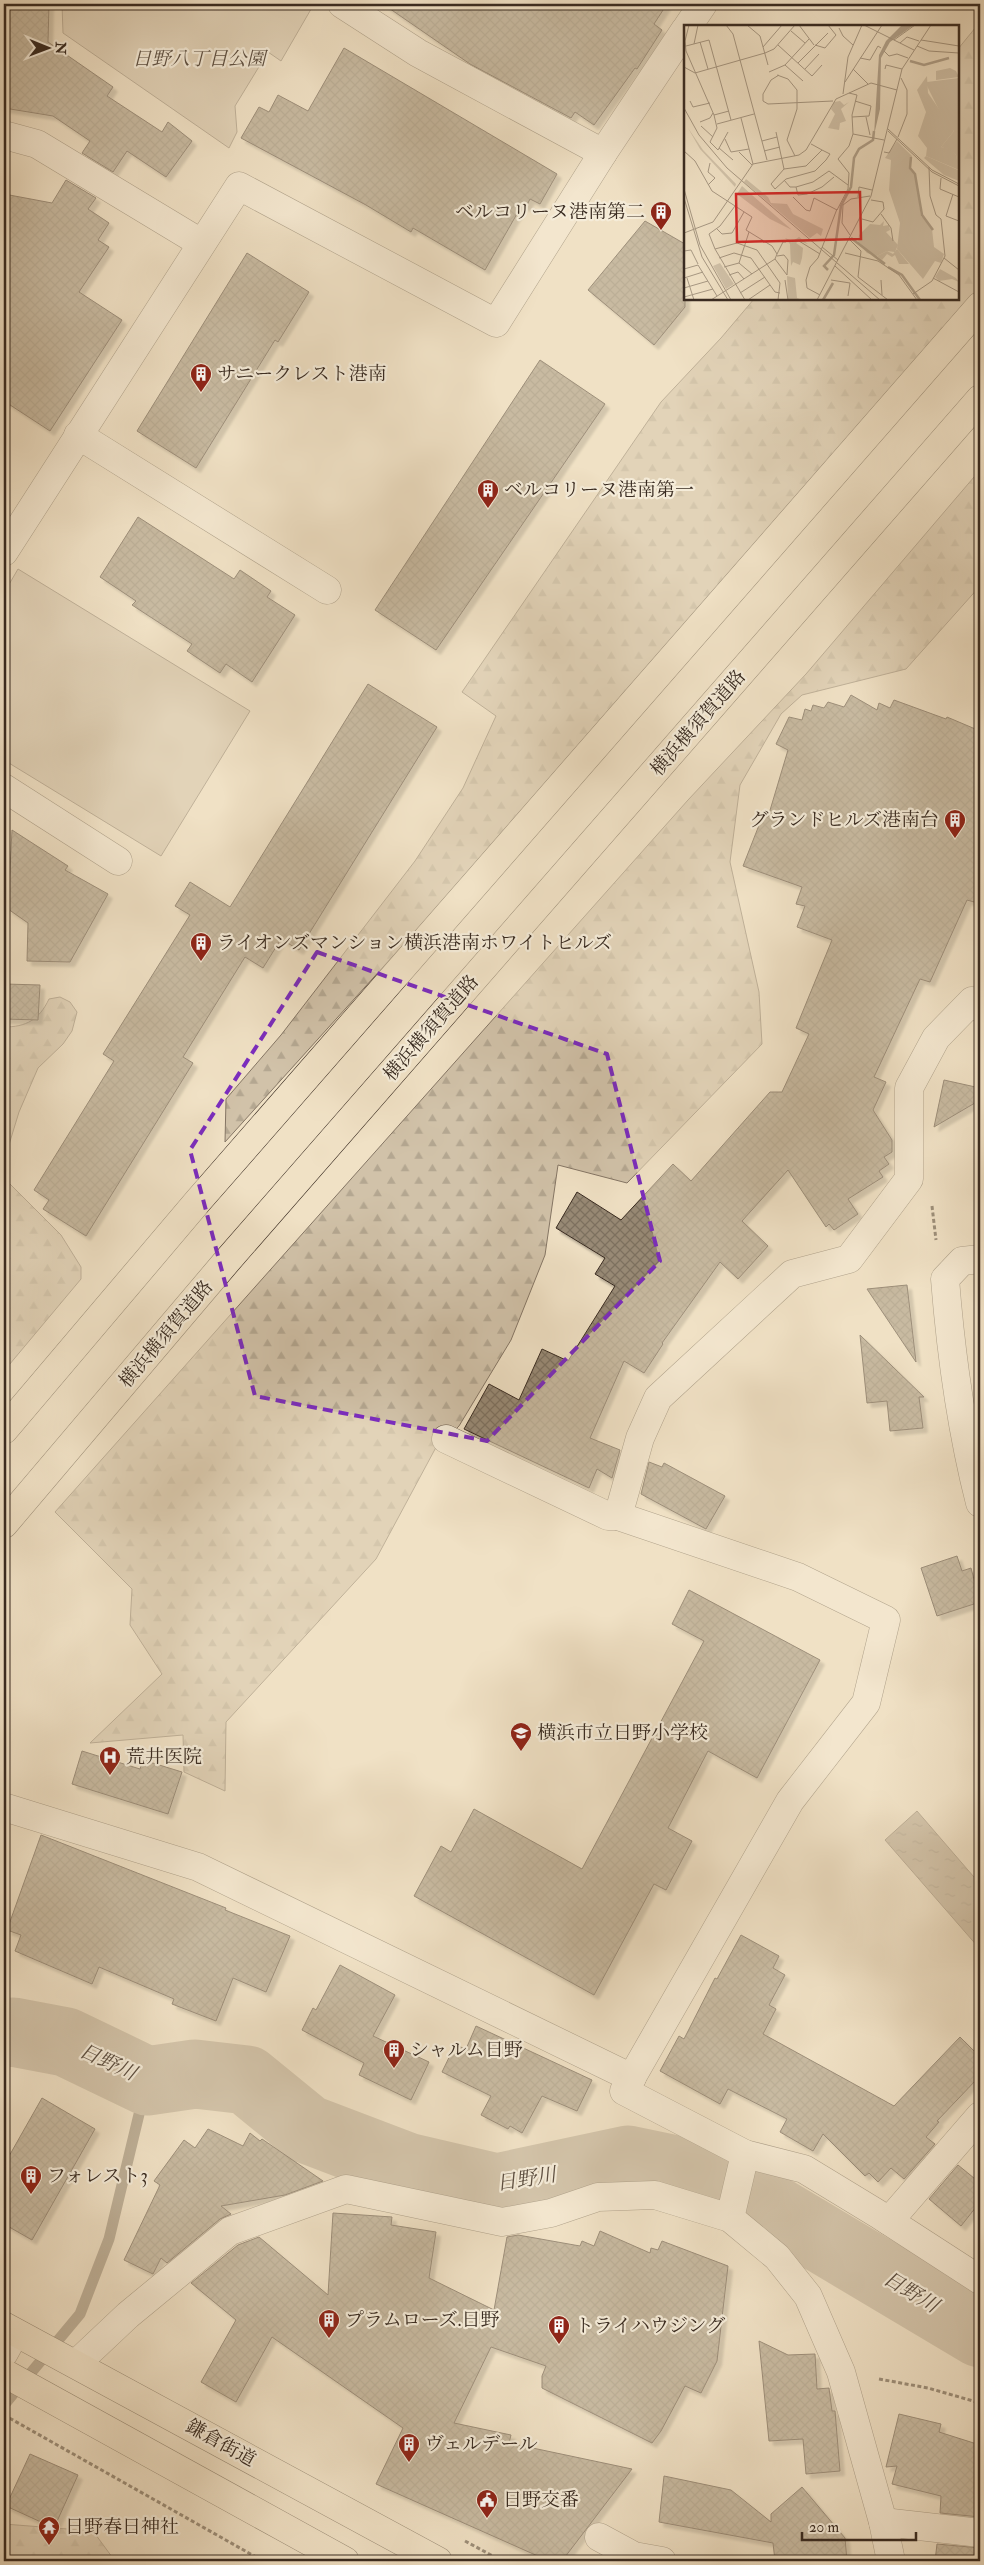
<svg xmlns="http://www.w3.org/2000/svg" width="984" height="2565" font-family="'IM FELL Double Pica','Noto Serif JP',serif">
<defs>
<pattern id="forest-firs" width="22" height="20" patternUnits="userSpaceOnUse" patternTransform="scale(1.25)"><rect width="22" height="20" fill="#d1c2a9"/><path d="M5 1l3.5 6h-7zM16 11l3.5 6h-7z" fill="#b4a791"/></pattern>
<pattern id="water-ripples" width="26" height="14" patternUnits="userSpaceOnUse" patternTransform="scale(1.25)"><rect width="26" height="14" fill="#b2a38d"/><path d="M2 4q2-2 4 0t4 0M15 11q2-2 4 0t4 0" fill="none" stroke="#928573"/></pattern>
<pattern id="building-cross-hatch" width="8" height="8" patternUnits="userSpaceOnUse" patternTransform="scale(1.25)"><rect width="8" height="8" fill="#988a76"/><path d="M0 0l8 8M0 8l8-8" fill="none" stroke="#7d7160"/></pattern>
<filter id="shadow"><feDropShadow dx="4.5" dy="4.5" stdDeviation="1" flood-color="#0004"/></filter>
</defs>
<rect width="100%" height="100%" fill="#f0e1c5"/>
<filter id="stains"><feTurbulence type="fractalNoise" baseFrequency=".004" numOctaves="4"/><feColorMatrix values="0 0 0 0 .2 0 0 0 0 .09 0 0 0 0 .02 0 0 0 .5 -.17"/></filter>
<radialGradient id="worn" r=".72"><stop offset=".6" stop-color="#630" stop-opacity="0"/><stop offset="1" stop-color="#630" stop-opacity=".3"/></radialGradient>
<g fill="url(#forest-firs)" stroke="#857665">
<polygon points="980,22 980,306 225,1142 226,1099 281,1035 415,861 463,788 496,716 462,692 661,402 721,338 754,299 958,299 958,49"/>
<polygon points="980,470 980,586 906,669 802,695 781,714 740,785 730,862 759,992 762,1044 627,1183 558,1165 545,1255 511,1340 459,1426 446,1439 441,1438 376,1559 226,1722 225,1791 184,1772 183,1735 90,1743 162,1674 130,1625 132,1589 55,1512 688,800 806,674"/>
<path d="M 60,997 L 70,1002 L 77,1012 L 72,1031 L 63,1044 L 38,1068 L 19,1112 L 4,1161 L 4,1027 C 26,1027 39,1020 49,999 Z"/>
<polygon points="4,1178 61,1235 81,1267 81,1279 4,1371"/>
<polygon points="4,2524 93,2531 115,2561 4,2561"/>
</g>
<g fill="#d1c2a9" stroke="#857665">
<polygon points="62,4 314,4 281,61 268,52 235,106 237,132 229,148 63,33"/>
<polygon points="18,569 250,711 161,856 4,760 4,593"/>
</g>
<polygon fill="url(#water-ripples)" stroke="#827362" points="917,1811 980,1884 979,1948 885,1840"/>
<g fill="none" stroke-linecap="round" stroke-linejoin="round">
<polyline stroke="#827362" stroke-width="11" points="4,2405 80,2314 109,2239 147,2081"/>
<polyline stroke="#b2a38d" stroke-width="69" points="4,2033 13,2032 66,2042 147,2081 195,2074 247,2080 307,2129 407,2167 497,2188 628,2160 705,2176 774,2210 980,2333"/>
</g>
<g fill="url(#building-cross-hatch)" stroke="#392b21" filter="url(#shadow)">
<polygon points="10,4 49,4 48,42 113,87 107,96 162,132 168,122 192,141 166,177 127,151 113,172 82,153 90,141 53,116 4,108 5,11 10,11"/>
<polygon points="383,4 667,4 654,24 662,30 637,69 635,68 594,125 575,112 571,118 470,64"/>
<polygon points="344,48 557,174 540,204 530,199 526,207 522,205 485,270 413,228 411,232 366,205 241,138 259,107 269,112 278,95 308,111"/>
<polygon points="66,180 96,198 88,209 109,223 98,240 109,247 79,292 122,320 50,431 4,401 4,194 52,203"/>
<polygon points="645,221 685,244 685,307 654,345 588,290"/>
<polygon points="247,253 309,292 278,342 275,340 196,468 137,431"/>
<polygon points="540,360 605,404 436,650 375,610"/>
<polygon points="138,517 234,579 240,570 271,591 267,597 295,615 252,682 226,664 220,673 187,651 192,644 132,605 136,601 100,577"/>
<polygon points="368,684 437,727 299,950 281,939 263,968 245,957 183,1057 193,1063 86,1236 43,1209 49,1200 34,1190 114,1061 103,1054 190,915 175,906 190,882 230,907"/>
<polygon points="851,695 877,710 879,703 890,708 894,700 946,719 947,717 980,731 980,886 974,902 967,900 930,982 920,979 874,1077 886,1082 873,1110 892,1140 892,1152 884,1157 889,1164 879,1171 883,1177 848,1199 858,1214 834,1230 829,1224 826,1227 788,1170 742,1221 768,1246 738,1279 720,1262 662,1343 663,1344 644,1373 624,1361 590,1438 620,1450 612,1478 597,1469 589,1488 464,1429 489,1384 519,1400 542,1349 568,1361 615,1286 595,1274 605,1258 556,1228 577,1192 621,1220 673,1164 691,1181 770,1092 782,1092 809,1034 796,1028 832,940 797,927 805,906 796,904 802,887 743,866 763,815 768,817 788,750 776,744 789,717 802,720 805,709 811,711 813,705 824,708 828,702 844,707"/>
<polygon points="12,830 68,866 65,870 108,894 70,962 27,961 28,923 8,909"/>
<polygon points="5,984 40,985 38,1020 4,1019"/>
<polygon points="944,1080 980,1088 980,1100 934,1127"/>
<polygon points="907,1285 916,1362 867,1289"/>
<polygon points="860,1335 924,1397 919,1397 923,1428 890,1431 887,1401 867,1403"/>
<polygon points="649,1462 662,1467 664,1463 725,1496 706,1529 641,1494"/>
<polygon points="957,1556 962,1571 971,1568 980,1602 937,1616 921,1568"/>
<polygon points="689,1590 820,1660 757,1778 708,1751 668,1828 692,1841 666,1890 654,1884 594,1995 414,1896 441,1846 451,1852 474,1809 582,1869 704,1641 672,1624"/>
<polygon points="82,1751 140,1769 143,1760 182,1772 168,1814 72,1784"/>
<polygon points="41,1835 226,1908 225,1910 290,1936 266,1992 233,1978 216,2021 172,2004 174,1999 99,1967 92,1984 15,1951 21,1935 7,1930"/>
<polygon points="741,1935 779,1956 773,1968 785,1975 769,2005 776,2009 763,2034 894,2106 960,2037 978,2055 977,2079 937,2121 939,2122 926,2137 935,2144 904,2179 891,2168 878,2182 869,2173 865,2176 823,2134 813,2151 780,2132 787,2119 728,2089 720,2104 660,2071 679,2036 684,2039 715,1978 717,1979"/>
<polygon points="340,1965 395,1995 373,2036 429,2062 411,2100 359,2075 364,2063 302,2030 313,2008 316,2010"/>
<polygon points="476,2026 592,2080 577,2111 542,2096 522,2133 510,2126 508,2129 481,2115 491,2096 442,2072 455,2045 466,2049"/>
<polygon points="42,2098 95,2129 32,2240 4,2224 4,2165"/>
<polygon points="208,2129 243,2146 250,2133 260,2141 262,2139 323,2181 285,2195 221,2206 231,2214 220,2219 167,2263 161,2258 153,2274 124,2260 160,2185 154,2181 184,2140 195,2148"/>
<polygon points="958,2165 980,2183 980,2202 961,2226 929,2199"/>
<polygon points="333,2213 392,2217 391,2225 436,2232 429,2278 494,2310 507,2237 518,2235 580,2246 582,2241 594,2246 600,2231 650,2253 651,2248 658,2250 662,2241 728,2266 717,2361 701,2393 685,2386 661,2431 652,2443 542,2388 542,2376 546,2366 491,2347 454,2423 511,2435 509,2443 632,2469 562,2561 549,2561 376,2484 403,2428 272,2337 236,2402 201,2382 236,2320 191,2283 238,2245 259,2237 328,2295"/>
<polygon points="759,2341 788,2355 815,2354 817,2389 829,2388 832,2411 835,2411 840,2471 806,2474 803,2439 769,2441"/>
<polygon points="899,2414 941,2424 939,2432 980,2445 980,2517 940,2513 941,2496 892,2484 897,2466 886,2467"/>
<polygon points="30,2454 78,2475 54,2528 6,2506"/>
<polygon points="664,2476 731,2490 771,2522 771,2514 802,2487 845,2538 847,2561 775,2561 773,2543 659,2522"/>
<polygon points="937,2544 980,2548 980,2561 935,2561"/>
</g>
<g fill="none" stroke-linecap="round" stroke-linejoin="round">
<g stroke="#67584a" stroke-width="29">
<g id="minor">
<polyline points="342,4 418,53 603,153"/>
<polyline points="688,26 703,4"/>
<polyline points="4,135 37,144 201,243"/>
<polyline points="78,435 327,590"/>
<polyline points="4,552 239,186 496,323 603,153 685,30"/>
<polyline points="4,788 118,861"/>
<path d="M 980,1259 L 962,1261 L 945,1279 C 951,1355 961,1429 980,1503"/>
<polyline points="446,1439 608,1516 618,1516 798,1577 886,1620 866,1703 790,1801 624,2091 745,2154 804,2169 878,2214 980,2280"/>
<polyline points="618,1516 640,1438 658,1398 792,1274 849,1259 909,1179 909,1088 936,1038 972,1001 980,1008"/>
<polyline points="4,1807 198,1867 632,2078"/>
<polyline points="730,2218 745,2154"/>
<polyline points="889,2221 980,2116"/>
<polyline points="4,2353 15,2333"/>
<polyline points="76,2364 128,2315 230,2231 346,2189 502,2222 551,2213 598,2197 655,2195 730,2218 777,2257 808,2296 841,2372 883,2522 891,2561"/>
<polyline points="883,2522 980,2533"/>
<polyline points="599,2537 634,2556 662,2561"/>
</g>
</g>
<g stroke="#392b21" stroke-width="29">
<g id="major">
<polyline points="4,2326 438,2561"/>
<polyline points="4,2373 345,2561"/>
</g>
</g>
<g stroke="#392b21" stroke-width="29">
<g id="highway">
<polyline points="4,1430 198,1201 980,306"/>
<polyline points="4,1524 227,1261 980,399"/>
</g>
</g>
<g stroke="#392b21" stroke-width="3" stroke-dasharray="4 2.5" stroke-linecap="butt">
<polyline points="932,1206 936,1240"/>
<polyline points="879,2379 928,2388 980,2403"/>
<polyline points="4,2415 263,2561"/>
<polyline points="465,2541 502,2561"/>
</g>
<use href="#minor" stroke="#f5ecd9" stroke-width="28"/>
<use href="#major" stroke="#f0e1c5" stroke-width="28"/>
<use href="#highway" stroke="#f0e1c5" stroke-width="28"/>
</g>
<path d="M0 0H984V2565H0ZM 317,952 L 607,1054 L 660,1261 L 487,1441 L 255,1396 L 190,1150 Z" fill="#f0e1c5" fill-opacity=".55" fill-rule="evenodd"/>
<path fill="none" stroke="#7b2cbf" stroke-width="4" stroke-dasharray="10 6" stroke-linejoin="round" d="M 317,952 L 607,1054 L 660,1261 L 487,1441 L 255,1396 L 190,1150 Z"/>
<defs>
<g id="building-pin" transform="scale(1.125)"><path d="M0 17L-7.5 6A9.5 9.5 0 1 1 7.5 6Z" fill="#8f2418" stroke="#f5ecd9"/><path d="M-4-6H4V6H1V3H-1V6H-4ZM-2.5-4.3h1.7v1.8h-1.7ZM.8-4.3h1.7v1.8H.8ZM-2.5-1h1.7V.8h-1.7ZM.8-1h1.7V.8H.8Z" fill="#fff"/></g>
<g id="school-pin" transform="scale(1.125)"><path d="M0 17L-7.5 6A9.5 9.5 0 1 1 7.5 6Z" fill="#8f2418" stroke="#f5ecd9"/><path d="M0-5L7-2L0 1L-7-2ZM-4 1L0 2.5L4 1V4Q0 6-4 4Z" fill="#fff"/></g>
<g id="hospital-pin" transform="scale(1.125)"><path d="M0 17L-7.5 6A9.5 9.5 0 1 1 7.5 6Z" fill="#8f2418" stroke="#f5ecd9"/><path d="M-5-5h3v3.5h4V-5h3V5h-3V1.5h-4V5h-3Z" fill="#fff"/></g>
<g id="civic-pin" transform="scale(1.125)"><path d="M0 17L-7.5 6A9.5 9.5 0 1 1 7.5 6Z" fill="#8f2418" stroke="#f5ecd9"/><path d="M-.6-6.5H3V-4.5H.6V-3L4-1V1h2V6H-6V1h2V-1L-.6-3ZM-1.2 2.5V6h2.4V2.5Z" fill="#fff"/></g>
<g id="temple-pin" transform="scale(1.125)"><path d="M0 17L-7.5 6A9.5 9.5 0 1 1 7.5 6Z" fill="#8f2418" stroke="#f5ecd9"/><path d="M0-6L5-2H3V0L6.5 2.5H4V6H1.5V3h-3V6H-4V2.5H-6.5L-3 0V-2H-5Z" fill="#fff"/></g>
</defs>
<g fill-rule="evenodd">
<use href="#building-pin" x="661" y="212"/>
<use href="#building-pin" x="201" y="374"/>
<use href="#building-pin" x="488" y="490"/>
<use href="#building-pin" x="955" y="820"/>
<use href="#building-pin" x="201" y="943"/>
<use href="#school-pin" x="521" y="1733"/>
<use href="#hospital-pin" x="110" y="1757"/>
<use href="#building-pin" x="394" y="2050"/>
<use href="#building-pin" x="31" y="2176"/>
<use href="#building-pin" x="329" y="2320"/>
<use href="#building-pin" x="559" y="2326"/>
<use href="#building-pin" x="409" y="2444"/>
<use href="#civic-pin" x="487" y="2500"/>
<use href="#temple-pin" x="49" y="2527"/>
</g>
<g text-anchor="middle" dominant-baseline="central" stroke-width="4.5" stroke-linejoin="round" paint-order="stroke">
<g font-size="19" font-style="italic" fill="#5f5143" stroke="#f5ecd9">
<text x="199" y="59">日野八丁目公園</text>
</g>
<g font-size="19" fill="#392b21" stroke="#f5ecd9" text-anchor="start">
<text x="645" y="212" text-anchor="end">ベルコリーヌ港南第二</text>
<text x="217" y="374">サニークレスト港南</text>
<text x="504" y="490">ベルコリーヌ港南第一</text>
<text x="939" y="820" text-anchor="end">グランドヒルズ港南台</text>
<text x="217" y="943">ライオンズマンション横浜港南ホワイトヒルズ</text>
<text x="537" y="1733">横浜市立日野小学校</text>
<text x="126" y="1757">荒井医院</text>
<text x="410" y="2050">シャルム日野</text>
<text x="47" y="2176">フォレスト3</text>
<text x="345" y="2320">プラムローズ.日野</text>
<text x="575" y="2326">トライハウジング</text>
<text x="425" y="2444">ヴェルデール</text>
<text x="503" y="2500">日野交番</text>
<text x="65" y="2527">日野春日神社</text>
</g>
<g font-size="19" fill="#392b21" stroke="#f5ecd9">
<text transform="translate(698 723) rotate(-49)">横浜横須賀道路</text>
<text transform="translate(431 1028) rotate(-49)">横浜横須賀道路</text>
<text transform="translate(166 1334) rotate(-50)">横浜横須賀道路</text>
<text transform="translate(221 2443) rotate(29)">鎌倉街道</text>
</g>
<g font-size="20" font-style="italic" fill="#5d4f41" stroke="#f5ecd9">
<text transform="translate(108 2062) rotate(25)">日野川</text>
<text transform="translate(526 2179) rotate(-9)">日野川</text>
<text transform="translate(911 2292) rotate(31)">日野川</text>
</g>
</g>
<g transform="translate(684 25)">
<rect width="275" height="275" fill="#f0e1c5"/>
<path d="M 243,51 L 244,68 L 270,106 L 257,122 L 267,124 L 272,130 L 275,145 L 242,131 L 243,123 L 234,111 L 242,87 L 233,65 ZM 156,76 L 160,80 L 165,77 L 157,84 L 162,96 L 156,98 L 155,105 L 144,103 L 151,89 L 147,84 L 150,77 ZM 4,103 L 19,125 L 52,159 L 51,162 L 16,124 ZM 62,154 L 84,172 L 87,178 L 103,179 L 109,189 L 139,204 L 137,211 L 133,208 L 126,213 L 60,157 ZM 58,161 L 68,170 L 108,205 L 86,194 L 53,169 ZM 200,196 L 199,201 L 205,200 L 206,205 L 202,207 L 214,220 L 211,227 L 203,226 L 193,231 L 183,228 L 174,218 L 175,210 L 186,199 L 196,200 ZM 115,212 L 124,219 L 115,216 L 112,218 L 119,223 L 118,233 L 116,240 L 109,237 L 107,241 L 106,219 L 101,213 L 109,216 ZM 256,244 L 272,253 L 275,257 L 268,254 L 255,256 L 251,252 ZM 103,251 L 111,253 L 113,273 L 119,275 L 104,275 Z" fill="#d1c2a9"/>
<path d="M 275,53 L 275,156 L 260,150 L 240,133 L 242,131 L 274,145 L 272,130 L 267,125 L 257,122 L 270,106 L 260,95 L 243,61 L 243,57 ZM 213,224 L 225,239 L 215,239 L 211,230 L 208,232 L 203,229 L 198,235 L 193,231 L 203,226 L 209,229 Z" fill="#d1c2a9"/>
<path d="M 266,43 L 272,46 L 275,52 L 252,55 L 252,46 ZM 213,116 L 228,131 L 226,145 L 231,149 L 237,191 L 248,204 L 250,222 L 260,229 L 257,238 L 251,236 L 239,254 L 213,224 L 216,198 L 205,165 L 207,135 L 201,133 ZM 36,238 L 50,259 L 42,264 L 29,241 Z" fill="#d1c2a9"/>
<path d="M 218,0 L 230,0 L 206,17 L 197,33 L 196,84 L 190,110 L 195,30 L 202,16 Z" fill="#b2a38d"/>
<path fill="none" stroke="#b2a38d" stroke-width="2.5" d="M 226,36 L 240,40 L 265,33M 227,132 L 226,143 L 231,149 L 238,190 L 249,205M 167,213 L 201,239M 204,242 L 218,250 L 236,275M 144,245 L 140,241 L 150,230 L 157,181 L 167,162 L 170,133 L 175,124 L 189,115 L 190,106M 139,275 L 149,258"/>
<path fill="none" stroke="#a79883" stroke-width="1" d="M 5,0 L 1,16 L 2,26 L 30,90 L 33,103 L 26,117 L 34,125 L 44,107M 42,0 L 49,9 L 83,135M 63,0 L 76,11 L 84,40M 115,0 L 130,20M 180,0 L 230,25M 155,3 L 159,11 L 169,20M 107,6 L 121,18M 210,15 L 231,0M 237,15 L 275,21M 16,17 L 24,44M 216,18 L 223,12 L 235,16M 10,19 L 14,0M 94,20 L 128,51 L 138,40M 131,20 L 141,23 L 152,10 L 144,0M 2,21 L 25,15 L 47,95M 233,21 L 245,26 L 275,28M 79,22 L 98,0M 200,26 L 205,31 L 213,29 L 224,33M 176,33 L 186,35 L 194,21 L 197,23M 114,38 L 144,8M 101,40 L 119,56M 0,42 L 11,48 L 81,28 L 90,24 L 111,0M 121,44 L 135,29M 169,44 L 184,59M 201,44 L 202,40 L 218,44M 85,47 L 101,40 L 125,14M 93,50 L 104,54 L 113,65 L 113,84 L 103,115 L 111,131M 95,50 L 87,55 L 79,69 L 79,76 L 84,79 L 149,76M 161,57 L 198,0M 165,68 L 173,70 L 168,90 L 169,109 L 200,115M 159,69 L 164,32 L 178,0M 6,76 L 9,82 L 26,78M 0,83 L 15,110 L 43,143 L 196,275M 30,90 L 45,86M 168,92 L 185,91 L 187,81 L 171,76M 182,92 L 186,110M 57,93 L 69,139M 16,97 L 26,93 L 29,88M 33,99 L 70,89M 17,101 L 29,112M 204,104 L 248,145 L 275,159M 204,106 L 248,147 L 275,161M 92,107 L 100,144M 214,112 L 223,89 L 223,65 L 217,53M 41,114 L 47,127 L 65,124M 78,116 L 93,112M 127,119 L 129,120 L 138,125 L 146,129 L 142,135 L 131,146 L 102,154 L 91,164 L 87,159 L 100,144 L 122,141 L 138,125M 35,123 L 49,135M 0,126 L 11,136 L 28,166 L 68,192 L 62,205 L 88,221 L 93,229 L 91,234 L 27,275M 80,126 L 96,122M 55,127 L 68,140M 200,127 L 205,128 L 213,114M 257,153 L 256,164 L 275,172M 100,155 L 106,162 L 112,162 L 129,157 L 145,146 L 164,160M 24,160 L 31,153 L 24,147 L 26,138M 112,162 L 114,170 L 123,169 L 138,162 L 150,152M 0,164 L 16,220 L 47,275M 269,169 L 262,191 L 275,196M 109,172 L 122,185 L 126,186 L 130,173 L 153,185 L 164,164 L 165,148 L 154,134 L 165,121 L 169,109M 174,172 L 175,162 L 188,165M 0,173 L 18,232 L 44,275M 51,181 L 36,201 L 25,209 L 31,224 L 53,218 L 73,225 L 96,258 L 94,275M 197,189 L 207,203 L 209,216M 178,194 L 189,197 L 200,184 L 199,177 L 187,175M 33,204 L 38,209 L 48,208 L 60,187M 0,208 L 29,197 L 69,139 L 115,130 L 122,125 L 152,74 L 187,58 L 213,65M 166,210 L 158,198 L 159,180 L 167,174 L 186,171M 165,214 L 177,226 L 174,252 L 204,275M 115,216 L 136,229M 138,222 L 154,235M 31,224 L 61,275M 0,226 L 7,225 L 14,239M 161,228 L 194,236 L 215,250 L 233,275M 93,229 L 99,217 L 102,217M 35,233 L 50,228 L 67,233 L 91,267 L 96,268M 260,233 L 275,245M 91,234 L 103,250 L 104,235 L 100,230 L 93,231M 55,238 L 65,207M 151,241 L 188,275M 40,242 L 55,238 L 68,249M 0,244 L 14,240 L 33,271M 45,250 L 54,247 L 60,254M 0,253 L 19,247M 3,253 L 10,275M 249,253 L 275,267M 101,255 L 104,275M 147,255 L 166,258 L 164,271M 197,255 L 198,270M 0,263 L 24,256M 56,268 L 81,252M 229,269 L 248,256 L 261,231 L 257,194 L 252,190 L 246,171 L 245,142M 136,270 L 123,263 L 122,255 L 126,242 L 134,233 L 153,184M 0,272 L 29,264M 64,275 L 86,260M 133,275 L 187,171 L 218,44 L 247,0"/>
<path fill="#d62828" fill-opacity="0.15" stroke="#d62828" stroke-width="2.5" d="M 176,167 L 177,214 L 53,217 L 52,169 Z"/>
<rect width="275" height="275" fill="none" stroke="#392b21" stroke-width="2.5"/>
</g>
<rect width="984" height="2565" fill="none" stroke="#f0e1c5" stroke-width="20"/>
<rect x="5" y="5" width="974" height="2555" fill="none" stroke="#392b21" stroke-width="2.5"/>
<rect x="10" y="10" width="964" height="2545" fill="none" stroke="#392b21"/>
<g transform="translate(48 48) rotate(91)" stroke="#f5ecd9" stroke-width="4" paint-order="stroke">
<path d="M0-4L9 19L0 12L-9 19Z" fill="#392b21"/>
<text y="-8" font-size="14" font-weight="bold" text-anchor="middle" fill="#392b21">N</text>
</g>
<path d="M802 2532v8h114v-8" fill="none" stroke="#392b21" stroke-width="2.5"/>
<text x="809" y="2532" font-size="15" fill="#392b21" stroke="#f5ecd9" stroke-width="4" paint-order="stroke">20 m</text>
<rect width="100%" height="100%" filter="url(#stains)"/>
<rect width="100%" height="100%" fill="url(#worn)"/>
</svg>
